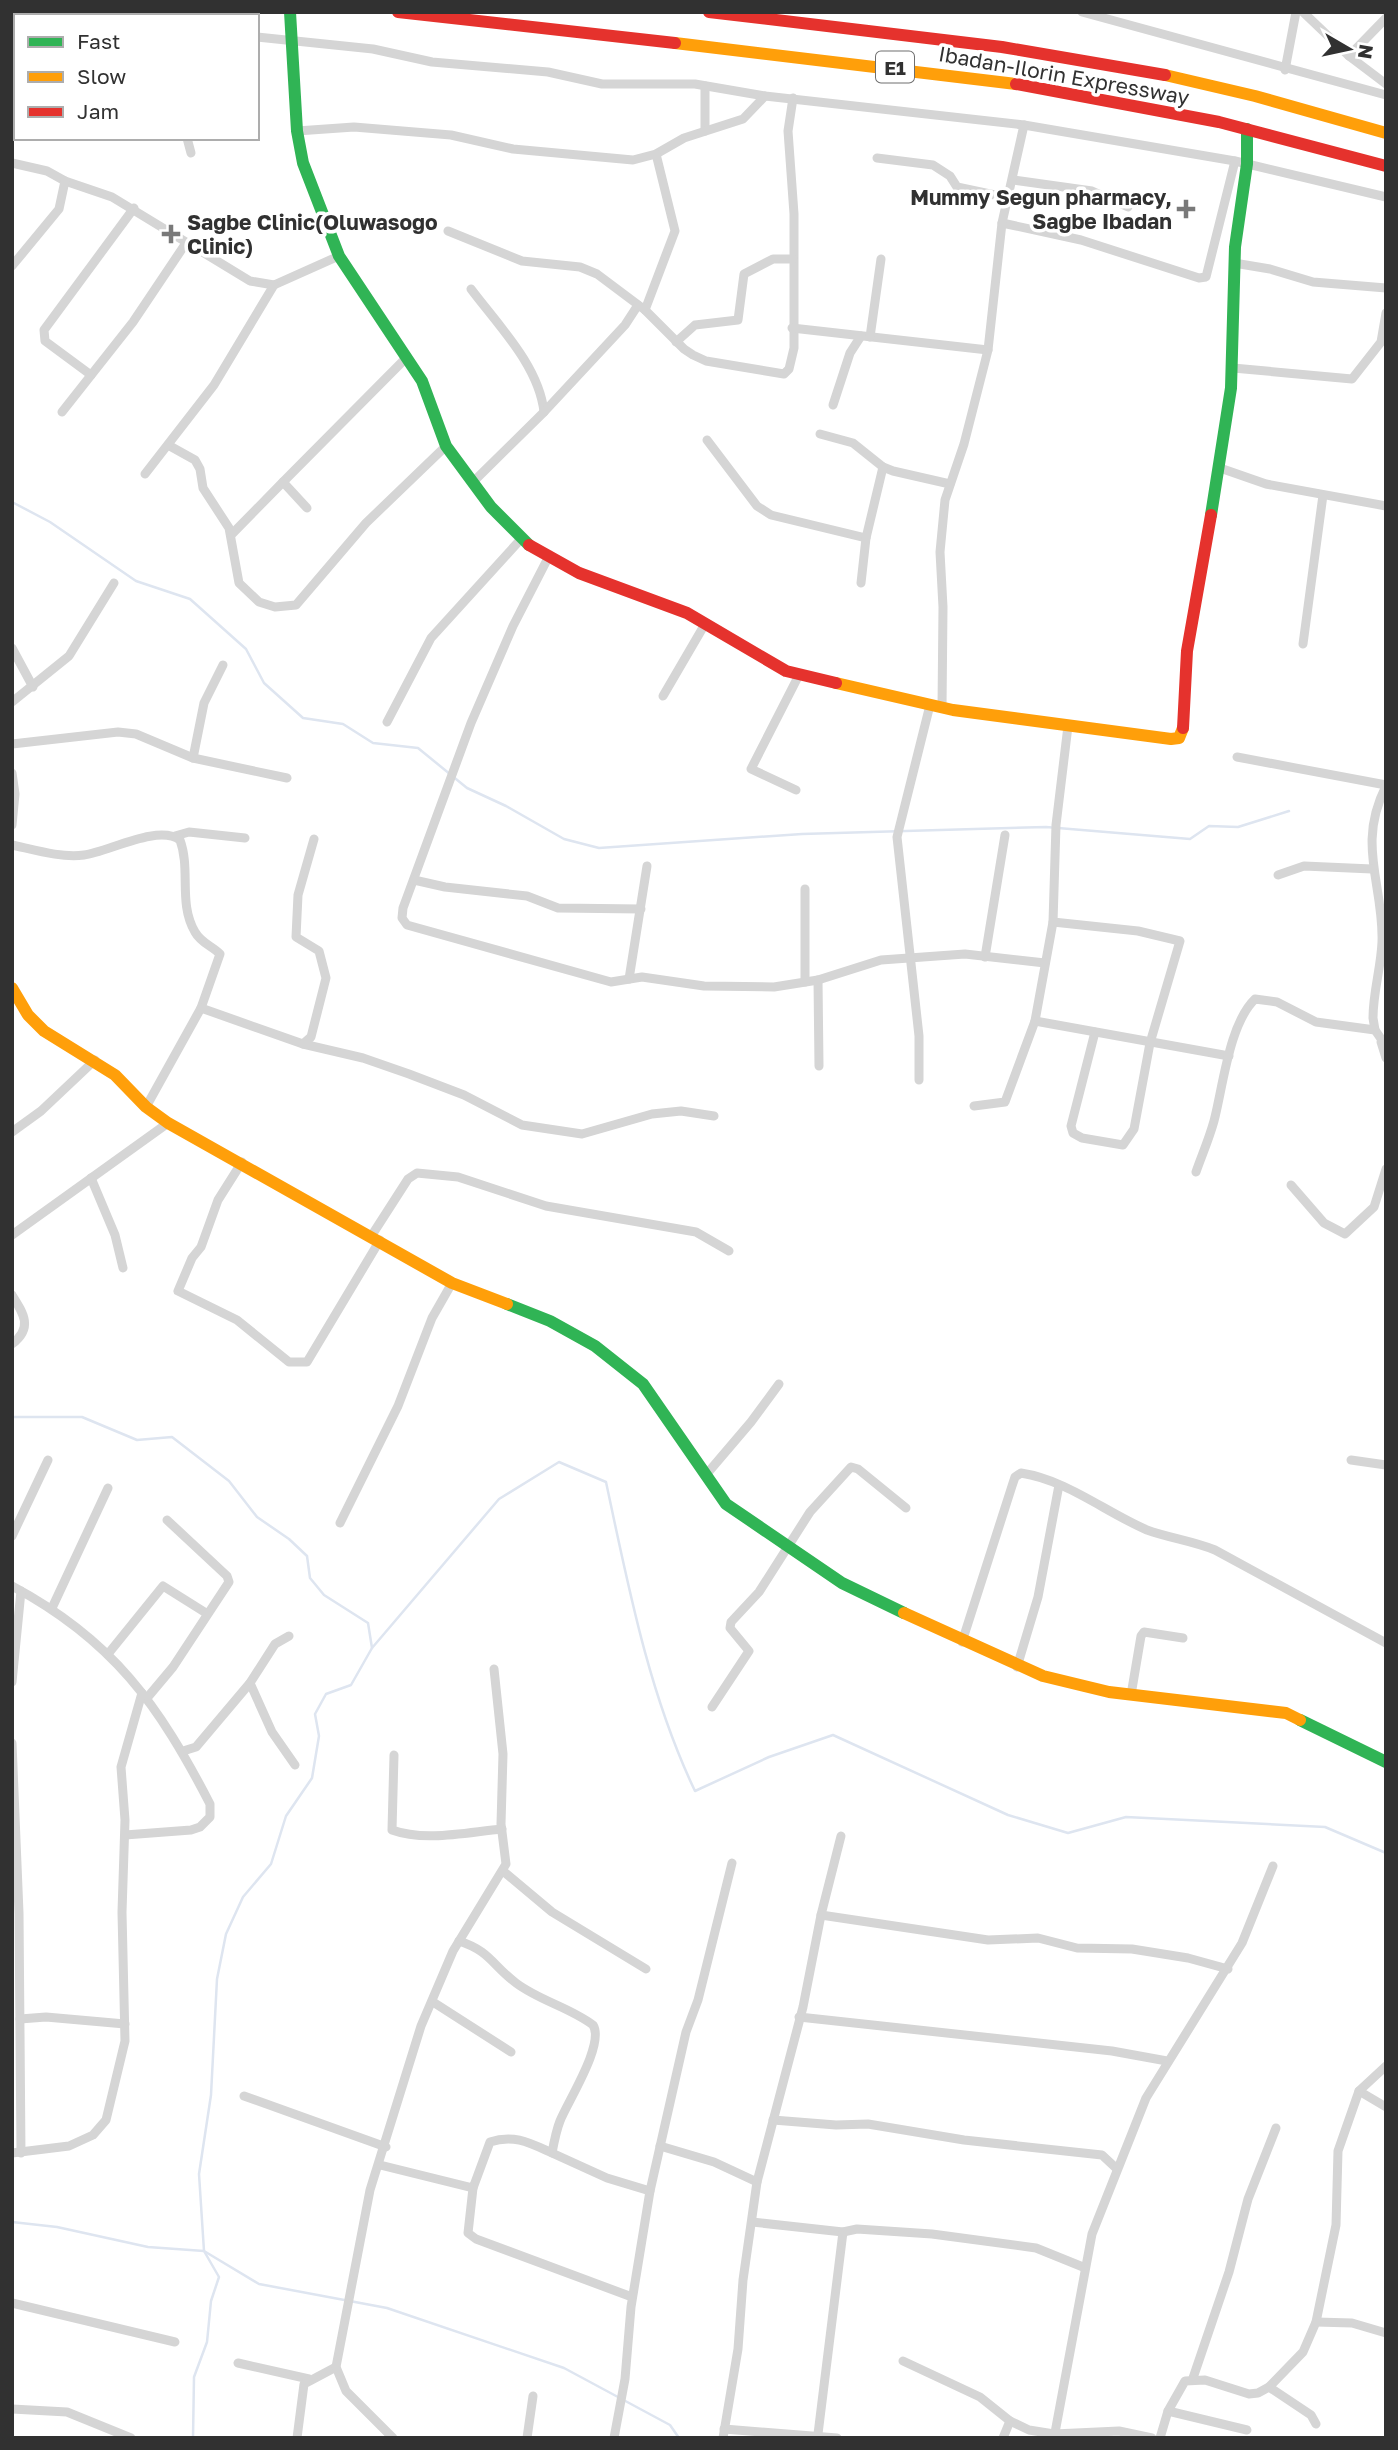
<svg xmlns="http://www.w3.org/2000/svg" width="1398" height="2450" font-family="'Golos Text',sans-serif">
<rect width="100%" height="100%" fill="#fff"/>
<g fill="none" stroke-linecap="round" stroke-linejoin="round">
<g stroke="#dee5f0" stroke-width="2.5">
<polyline points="12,502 50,522 136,581 190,599 246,649 264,683 303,718 343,724 373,743 418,748 467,788 506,806 564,839 599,848 802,834 1046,827 1190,839 1209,826 1238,827 1289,811"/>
<polyline points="12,1417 82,1417 137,1440 172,1437 229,1481 257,1517 289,1539 307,1556 310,1578 324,1595 368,1623 372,1648 351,1685 326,1694 315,1714 319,1736 312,1778 286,1816 271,1864 243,1897 226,1934 217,1979 211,2095 199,2174 204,2251 219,2277 211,2301 207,2342 194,2377 193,2438"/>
<path d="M 372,1648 L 499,1499 L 559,1462 L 606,1482 C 628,1585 649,1695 695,1791 L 769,1757 L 833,1735 L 1008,1815 L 1068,1833 L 1126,1817 L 1325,1827 L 1386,1853"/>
<polyline points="12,2222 57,2227 148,2247 204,2251 259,2284 387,2308 564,2368 670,2425 679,2438"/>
</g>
<g stroke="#d5d5d5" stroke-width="9">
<polyline points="1082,12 1386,95"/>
<polyline points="1303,12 1349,56 1386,84"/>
<polyline points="12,16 16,16"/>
<polyline points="257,37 373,49 432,62 548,72 602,84 695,84 765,96 1024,125 1235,161 1386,197"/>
<polyline points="1349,56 1386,18"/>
<polyline points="1285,70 1296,12"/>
<polyline points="705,86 705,131"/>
<polyline points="297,131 354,127 451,135 513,149 633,160 656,154 684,138 743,119 765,96"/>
<polyline points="187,138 191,153"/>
<polyline points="877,158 933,165 950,176 957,187 1009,198"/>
<polyline points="12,163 47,171 65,181 112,197 250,281 274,285 339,256"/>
<polyline points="1013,180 1092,191 1128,207"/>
<polyline points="1002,223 1081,240 1199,278 1206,277 1235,161"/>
<polyline points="448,231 522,261 580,267 597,274 645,310 684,349 693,355 706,361 784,374 789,369 794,348 794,214 788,131 793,98"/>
<polyline points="1234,263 1270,269 1313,282 1386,288"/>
<polyline points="12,266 59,209 65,181"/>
<path d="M 471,289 C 498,325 539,366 544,412"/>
<polyline points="645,310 675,231 656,154"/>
<polyline points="792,328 988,350"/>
<polyline points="870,337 881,259"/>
<polyline points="676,342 695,325 738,320 744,274 773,259 793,259"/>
<polyline points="1233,368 1352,379 1381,342 1386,313"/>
<polyline points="91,375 45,341 44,330 134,208"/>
<polyline points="833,405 850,353 861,336"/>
<polyline points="62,412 133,322 186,243"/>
<polyline points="820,434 853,443 883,467 893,471 950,484"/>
<polyline points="707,440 757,506 771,515 866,538"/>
<polyline points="168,445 195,460 200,469 203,488 229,528 239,583 259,602 275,607 296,605 366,523 446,446"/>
<polyline points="1220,468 1266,484 1386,506"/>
<polyline points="145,474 214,385 274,285"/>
<polyline points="472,483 544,412 625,325 638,305"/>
<polyline points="307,508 283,482 407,357"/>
<polyline points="231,535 283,482"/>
<polyline points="548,558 513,626 471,723 403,908 402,918 407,925 611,982 642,977 704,986 774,987 818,980 881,960 965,954 1045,963"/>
<polyline points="861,583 866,538 883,467"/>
<polyline points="1303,644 1323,495"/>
<polyline points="12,648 33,687"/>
<polyline points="663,696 705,624"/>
<polyline points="12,702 69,656 114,583"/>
<polyline points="942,708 943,607 940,552 945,500 964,444 988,350 1002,223 1024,125"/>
<polyline points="387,722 431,638 521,539"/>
<polyline points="12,744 118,732 136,734 193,758 287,778"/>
<polyline points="1237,757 1386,785"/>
<polyline points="193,758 204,703 223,665"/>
<polyline points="12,773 15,794 12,825"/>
<path d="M 1386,786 C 1356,845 1384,885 1382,942 C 1381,968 1373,992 1373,1018 L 1375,1030 L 1386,1046"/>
<polyline points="796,790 751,769 799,675"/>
<polyline points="175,836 189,832 245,838"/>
<path d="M 12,845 C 35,850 61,858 84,855 C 108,852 158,824 180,840 C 191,870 178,903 195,932 C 201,943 212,946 220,954 L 201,1008 L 146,1107"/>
<polyline points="1278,875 1304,866 1372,869"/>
<polyline points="414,880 445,887 527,896 558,908 641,909"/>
<polyline points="805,889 805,982"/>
<polyline points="1053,922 1138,931 1180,941 1150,1043 1134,1129 1123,1145 1082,1138 1073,1133 1071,1126 1095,1032"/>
<polyline points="985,957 1005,835"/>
<polyline points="629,979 647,866"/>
<polyline points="818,980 819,1066"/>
<polyline points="201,1008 303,1044 363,1058 409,1074 464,1095 522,1125 582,1134 652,1114 681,1111 714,1116"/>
<polyline points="1035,1021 1229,1056"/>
<polyline points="1381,1042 1386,1058"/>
<polyline points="303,1044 311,1037 326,978 319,951 296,937 298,895 314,839"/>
<polyline points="919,1080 919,1036 897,837 930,705"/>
<polyline points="974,1106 1005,1102 1035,1021 1053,922 1056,825 1068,726"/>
<polyline points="12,1132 41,1111 95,1060"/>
<polyline points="242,1162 218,1200 201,1247 192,1258 178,1291 237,1320 289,1362 307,1362 380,1240"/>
<path d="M 1196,1172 C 1202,1155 1209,1139 1214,1121 C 1223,1087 1229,1024 1255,999 L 1277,1002 L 1316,1022 L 1375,1030"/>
<polyline points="91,1178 115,1235 123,1268"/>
<polyline points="1291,1185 1324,1223 1345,1234 1374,1207 1386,1169"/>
<polyline points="12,1235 168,1123"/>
<polyline points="372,1235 408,1179 417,1173 458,1177 546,1206 696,1232 729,1251"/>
<path d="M 12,1295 C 24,1314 33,1328 12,1344"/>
<polyline points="1351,1460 1386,1465"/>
<polyline points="705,1476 751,1422 779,1384"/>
<polyline points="340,1523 398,1406 432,1318 452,1283"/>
<polyline points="12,1536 48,1460"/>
<path d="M 12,1586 C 113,1640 159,1705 210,1804 L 210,1817 L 200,1827 L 191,1830 L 125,1835"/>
<polyline points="52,1608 108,1488"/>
<path d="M 962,1642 L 1012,1486 L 1015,1477 L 1021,1473 C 1067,1480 1105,1512 1147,1530 C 1169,1538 1193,1541 1215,1550 L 1386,1643"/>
<polyline points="108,1654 163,1586 206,1613"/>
<polyline points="1017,1667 1038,1597 1059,1485"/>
<polyline points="12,1682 21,1591"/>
<polyline points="250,1683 272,1732 295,1765"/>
<polyline points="1131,1695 1141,1636 1144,1632 1183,1638"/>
<polyline points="147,1698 173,1667 229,1582 227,1576 167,1520"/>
<polyline points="712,1707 749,1651 730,1628 731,1622 759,1592 810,1512 851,1467 858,1469 906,1508"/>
<polyline points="12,1743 19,1913 21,2153"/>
<polyline points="183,1751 196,1747 250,1683 275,1644 289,1636"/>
<path d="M 394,1755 L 392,1830 C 425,1842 468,1832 502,1829"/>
<polyline points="503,1871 552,1912 646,1969"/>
<polyline points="821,1915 841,1836"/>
<polyline points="433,2002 511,2052"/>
<polyline points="799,2017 1112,2051 1167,2061"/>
<polyline points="20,2019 46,2017 125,2024"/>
<polyline points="1359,2091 1386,2107"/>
<polyline points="244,2096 386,2147"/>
<polyline points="773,2120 836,2125 868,2124 964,2140 1102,2155 1117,2169"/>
<polyline points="660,2146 714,2162 757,2182"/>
<polyline points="12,2153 69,2146 93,2135 106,2120 125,2041 122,1912 125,1820 121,1767 142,1693"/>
<polyline points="552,2153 607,2178 650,2191"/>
<path d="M 380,2165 L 473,2188 L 490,2142 C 514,2134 530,2143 552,2153 C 554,2142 556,2131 560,2121 C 568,2101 605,2044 593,2025 C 569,2007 540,2001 516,1983 C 492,1965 490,1951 459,1941"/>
<polyline points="473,2188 468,2233 476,2239 632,2297"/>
<polyline points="752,2222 843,2232 857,2229 932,2234 1036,2248 1083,2267"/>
<polyline points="12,2303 175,2342"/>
<polyline points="1316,2322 1352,2323 1386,2333"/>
<polyline points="903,2361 980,2397 1010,2421 1029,2430 1054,2434 1119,2431 1152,2438"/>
<polyline points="238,2363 309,2379"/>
<polyline points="1193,2378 1229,2272 1248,2199 1276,2128"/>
<polyline points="1269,2387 1311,2415 1316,2424"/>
<polyline points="12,2409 67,2412 131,2438"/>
<polyline points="1168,2411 1247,2430"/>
<polyline points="724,2429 837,2438"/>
<polyline points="818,2434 843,2232"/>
<polyline points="297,2438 304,2384 336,2367"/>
<polyline points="393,2438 346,2391 336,2367 370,2190 421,2026 453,1951 506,1864 501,1824 503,1754 494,1669"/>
<polyline points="527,2438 533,2396"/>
<polyline points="614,2438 625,2379 631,2307 650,2191 686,2032 698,2000 732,1863"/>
<polyline points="723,2438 738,2349 743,2280 757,2182 803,2007 821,1915 988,1940 1038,1938 1077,1948 1132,1949 1188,1958 1228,1969"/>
<polyline points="1003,2438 1010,2421"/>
<polyline points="1054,2438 1092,2234 1146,2098 1242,1943 1273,1866"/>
<polyline points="1160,2438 1168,2411 1185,2381 1205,2380 1249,2394 1258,2393 1269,2387 1303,2352 1316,2322 1336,2225 1338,2151 1359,2091 1386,2066"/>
</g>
<g stroke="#30b455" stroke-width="12">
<polyline points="290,12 297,131 303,163 339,256 422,381 446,446 491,507 529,545"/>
<polyline points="1211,515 1231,388 1235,247 1247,164 1247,129"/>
<polyline points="507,1304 550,1321 595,1346 643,1384 726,1504 842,1583 904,1613"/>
<polyline points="1300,1720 1386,1762"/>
</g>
<g stroke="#ff9f0a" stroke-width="12">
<polyline points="675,43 1016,84"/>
<polyline points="1165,75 1255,96 1386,133"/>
<polyline points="836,683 953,710 1171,739 1179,738 1183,728"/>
<polyline points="12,988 28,1015 44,1031 115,1075 146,1107 168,1123 452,1283 507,1304"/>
<polyline points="904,1613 1043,1676 1109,1692 1286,1713 1300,1720"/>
</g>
<g stroke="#e5322d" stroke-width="12">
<polyline points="398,12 675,43"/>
<polyline points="709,12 1002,47 1165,75"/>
<polyline points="1016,84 1219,122 1386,166"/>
<polyline points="529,545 579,573 687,613 786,671 836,683"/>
<polyline points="1183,728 1187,651 1211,515"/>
</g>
</g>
<g fill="#797979" stroke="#fff" stroke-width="2.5">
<path d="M1182.5 198.5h7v7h7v7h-7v7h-7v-7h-7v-7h7z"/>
<path d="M167.5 223.5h7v7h7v7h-7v7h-7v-7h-7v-7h7z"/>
</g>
<g text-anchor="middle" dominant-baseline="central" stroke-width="7" stroke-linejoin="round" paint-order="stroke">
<rect fill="#fff" stroke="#6f6f6f" stroke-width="2" x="876" y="51.5" width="38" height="31" rx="5"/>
<g font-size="19" font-weight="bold" fill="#313131">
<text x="895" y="67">E1</text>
</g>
<g font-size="21" fill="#313131" stroke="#fff">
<text transform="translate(1064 75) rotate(10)">Ibadan-Ilorin Expressway</text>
</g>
<g font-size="21" font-weight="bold" fill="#313131" stroke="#fff" text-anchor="end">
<text x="1172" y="197">Mummy Segun pharmacy,<tspan x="1172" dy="24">Sagbe Ibadan</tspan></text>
<text x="187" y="222" text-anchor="start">Sagbe Clinic(Oluwasogo<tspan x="187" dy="24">Clinic)</tspan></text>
</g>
</g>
<rect width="1398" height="2450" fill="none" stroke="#313131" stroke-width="28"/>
<rect x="14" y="14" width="245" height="126" fill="#ffffff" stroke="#adadad" stroke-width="2"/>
<rect x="28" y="37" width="35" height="10" fill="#30b455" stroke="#adadad" stroke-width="2"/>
<text x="77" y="49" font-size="21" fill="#313131">Fast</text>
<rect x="28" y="72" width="35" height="10" fill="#ff9f0a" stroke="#adadad" stroke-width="2"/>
<text x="77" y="84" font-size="21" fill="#313131">Slow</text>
<rect x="28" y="107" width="35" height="10" fill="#e5322d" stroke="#adadad" stroke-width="2"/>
<text x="77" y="119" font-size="21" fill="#313131">Jam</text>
<g transform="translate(1349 49) rotate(99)" stroke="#ffffff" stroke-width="5" paint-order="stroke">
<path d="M0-5L12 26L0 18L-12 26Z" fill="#313131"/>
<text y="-10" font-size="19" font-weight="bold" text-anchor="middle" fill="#313131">N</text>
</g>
</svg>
